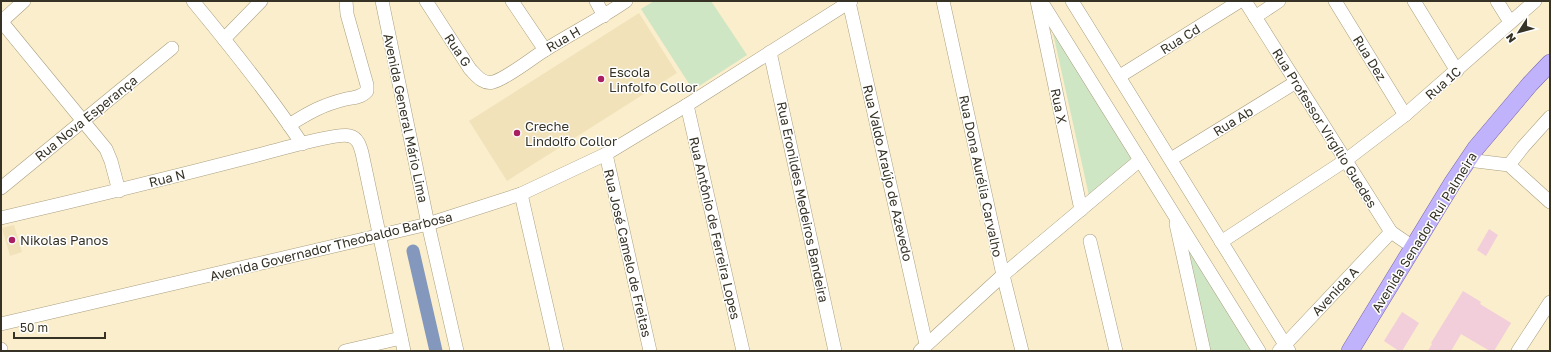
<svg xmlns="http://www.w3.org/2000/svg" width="1551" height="352" font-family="'Golos Text',sans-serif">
<rect width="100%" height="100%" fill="#faeecc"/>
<g fill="#f1e2ba">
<polygon points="639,13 677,73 507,181 469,121"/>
<polygon points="14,225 22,252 10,256 2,228"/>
</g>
<g fill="#cfe6c4">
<polygon points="654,1 711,1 747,55 693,90 641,9"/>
<polygon points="1049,15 1138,160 1090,200"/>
<polygon points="1183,234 1255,351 1209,351"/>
</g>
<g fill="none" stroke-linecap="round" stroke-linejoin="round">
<polyline stroke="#8498bd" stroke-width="13" points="413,251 436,351"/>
</g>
<g fill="#f2cdda">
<polygon points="1489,229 1498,235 1486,256 1477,250"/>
<polygon points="1463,291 1481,302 1480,304 1511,323 1494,351 1490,351 1461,334 1451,351 1428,351 1432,344 1431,343"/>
<polygon points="1402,312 1419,323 1402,351 1399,351 1384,341"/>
</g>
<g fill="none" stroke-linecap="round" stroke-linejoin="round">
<g stroke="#aa9e7f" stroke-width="14">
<g id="minor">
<path d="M 193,1 C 231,47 269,94 302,144"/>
<polyline points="382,1 428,224 457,351"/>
<path d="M 426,1 L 470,69 C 476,75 483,85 493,82 C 506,79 532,58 545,50 C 572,33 600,19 626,1"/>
<polyline points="512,1 545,50"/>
<polyline points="596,1 604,16"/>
<polyline points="943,1 1003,275 1022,351"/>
<polyline points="1037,1 1081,210"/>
<polyline points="1041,1 1259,351"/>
<polyline points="1072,1 1289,351"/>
<polyline points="1245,1 1391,232 1413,247"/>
<polyline points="1335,1 1405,115"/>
<polyline points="1414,1 1457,71"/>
<polyline points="1497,1 1510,22"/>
<polyline points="849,2 926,344"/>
<polyline points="1255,17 1279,1"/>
<polyline points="1,21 106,149 111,161 119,191"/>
<polyline points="1,22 24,1"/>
<polyline points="224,39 261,1"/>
<polyline points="770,52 835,351"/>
<polyline points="1120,76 1240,1"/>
<polyline points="687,105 743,351"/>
<path d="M 289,125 C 310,112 322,105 346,99 C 354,98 362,97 367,91 L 367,85 L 347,14 L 346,1"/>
<polyline points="606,154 650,351"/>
<polyline points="1171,159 1296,82"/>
<polyline points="1468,160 1509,165 1550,202"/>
<polyline points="1509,165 1523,147 1550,117"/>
<polyline points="1,188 172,48"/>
<polyline points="521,194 557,351"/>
<path d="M 1,218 C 87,198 173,177 258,155 C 274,151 338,132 350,136 C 358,138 360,146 362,153 L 404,351"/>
<polyline points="1176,224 1204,351"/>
<polyline points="1090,241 1116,351"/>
<polyline points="1221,242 1346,160 1405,115 1535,1"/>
<polyline points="1,324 428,224 521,194 606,154 687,105 851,1"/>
<polyline points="1,349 1,351"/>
<polyline points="345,351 401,338"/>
<polyline points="920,351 1003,275 1140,160"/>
<polyline points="1279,351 1391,232"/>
<polyline points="1518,351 1550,302"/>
</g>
</g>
<g stroke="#7665af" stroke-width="18">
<polyline id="major" points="1350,351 1453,182 1476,148 1530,84 1550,63"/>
</g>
<use href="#minor" stroke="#fff" stroke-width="13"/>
<use href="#major" stroke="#c1b3fb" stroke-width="17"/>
</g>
<g fill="#aa1f61" stroke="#fff" stroke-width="1.5">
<circle cx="601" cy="79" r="4"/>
<circle cx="517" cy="133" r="4"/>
<circle cx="12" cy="240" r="4"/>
</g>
<g text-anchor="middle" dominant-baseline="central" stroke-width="3" stroke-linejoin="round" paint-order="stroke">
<g font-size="13" fill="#363225" stroke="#fff">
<text transform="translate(563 39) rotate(-30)">Rua H</text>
<text transform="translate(1180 39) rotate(-32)">Rua Cd</text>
<text transform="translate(458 50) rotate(56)">Rua G</text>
<text transform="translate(1370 58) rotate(58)">Rua Dez</text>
<text transform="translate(1443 83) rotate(-41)">Rua 1C</text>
<text transform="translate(1059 106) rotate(78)">Rua X</text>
<text transform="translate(86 118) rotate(-39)">Rua Nova Esperança</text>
<text transform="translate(406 118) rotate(78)">Avenida General Mário Lima</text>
<text transform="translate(1233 121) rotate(-32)">Rua Ab</text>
<text transform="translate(1325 128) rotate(58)">Rua Professor Virgílio Guedes</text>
<text transform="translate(888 173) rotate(77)">Rua Valdo Araújo de Azevedo</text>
<text transform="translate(981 176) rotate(78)">Rua Dona Aurélia Carvalho</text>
<text transform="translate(167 178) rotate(-14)">Rua N</text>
<text transform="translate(803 202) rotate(78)">Rua Eronildes Medeiros Bandeira</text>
<text transform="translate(715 228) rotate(77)">Rua Antônio de Ferreira Lopes</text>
<text transform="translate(1424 232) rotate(-58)">Avenida Senador Rui Palmeira</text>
<text transform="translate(331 246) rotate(-14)">Avenida Governador Theobaldo Barbosa</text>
<text transform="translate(628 253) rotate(77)">Rua José Camelo de Freitas</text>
<text transform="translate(1335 291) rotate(-47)">Avenida A</text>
</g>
<g font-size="13" fill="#363225" stroke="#fff" text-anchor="start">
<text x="609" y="72">Escola<tspan x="609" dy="15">Linfolfo Collor</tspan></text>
<text x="525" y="126">Creche<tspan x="525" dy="15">Lindolfo Collor</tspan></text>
<text x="20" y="240">Nikolas Panos</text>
</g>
</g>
<rect width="1551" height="352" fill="none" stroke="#363225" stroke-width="4"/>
<g transform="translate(1519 32) rotate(234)" stroke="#ffffff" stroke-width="3" paint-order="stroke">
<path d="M0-3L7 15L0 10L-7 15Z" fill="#363225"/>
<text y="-6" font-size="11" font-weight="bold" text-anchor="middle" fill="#363225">N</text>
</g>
<path d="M14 332v6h91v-6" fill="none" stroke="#363225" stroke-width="2"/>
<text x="20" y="332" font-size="12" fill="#363225" stroke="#ffffff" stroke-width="3" paint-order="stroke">50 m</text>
</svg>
